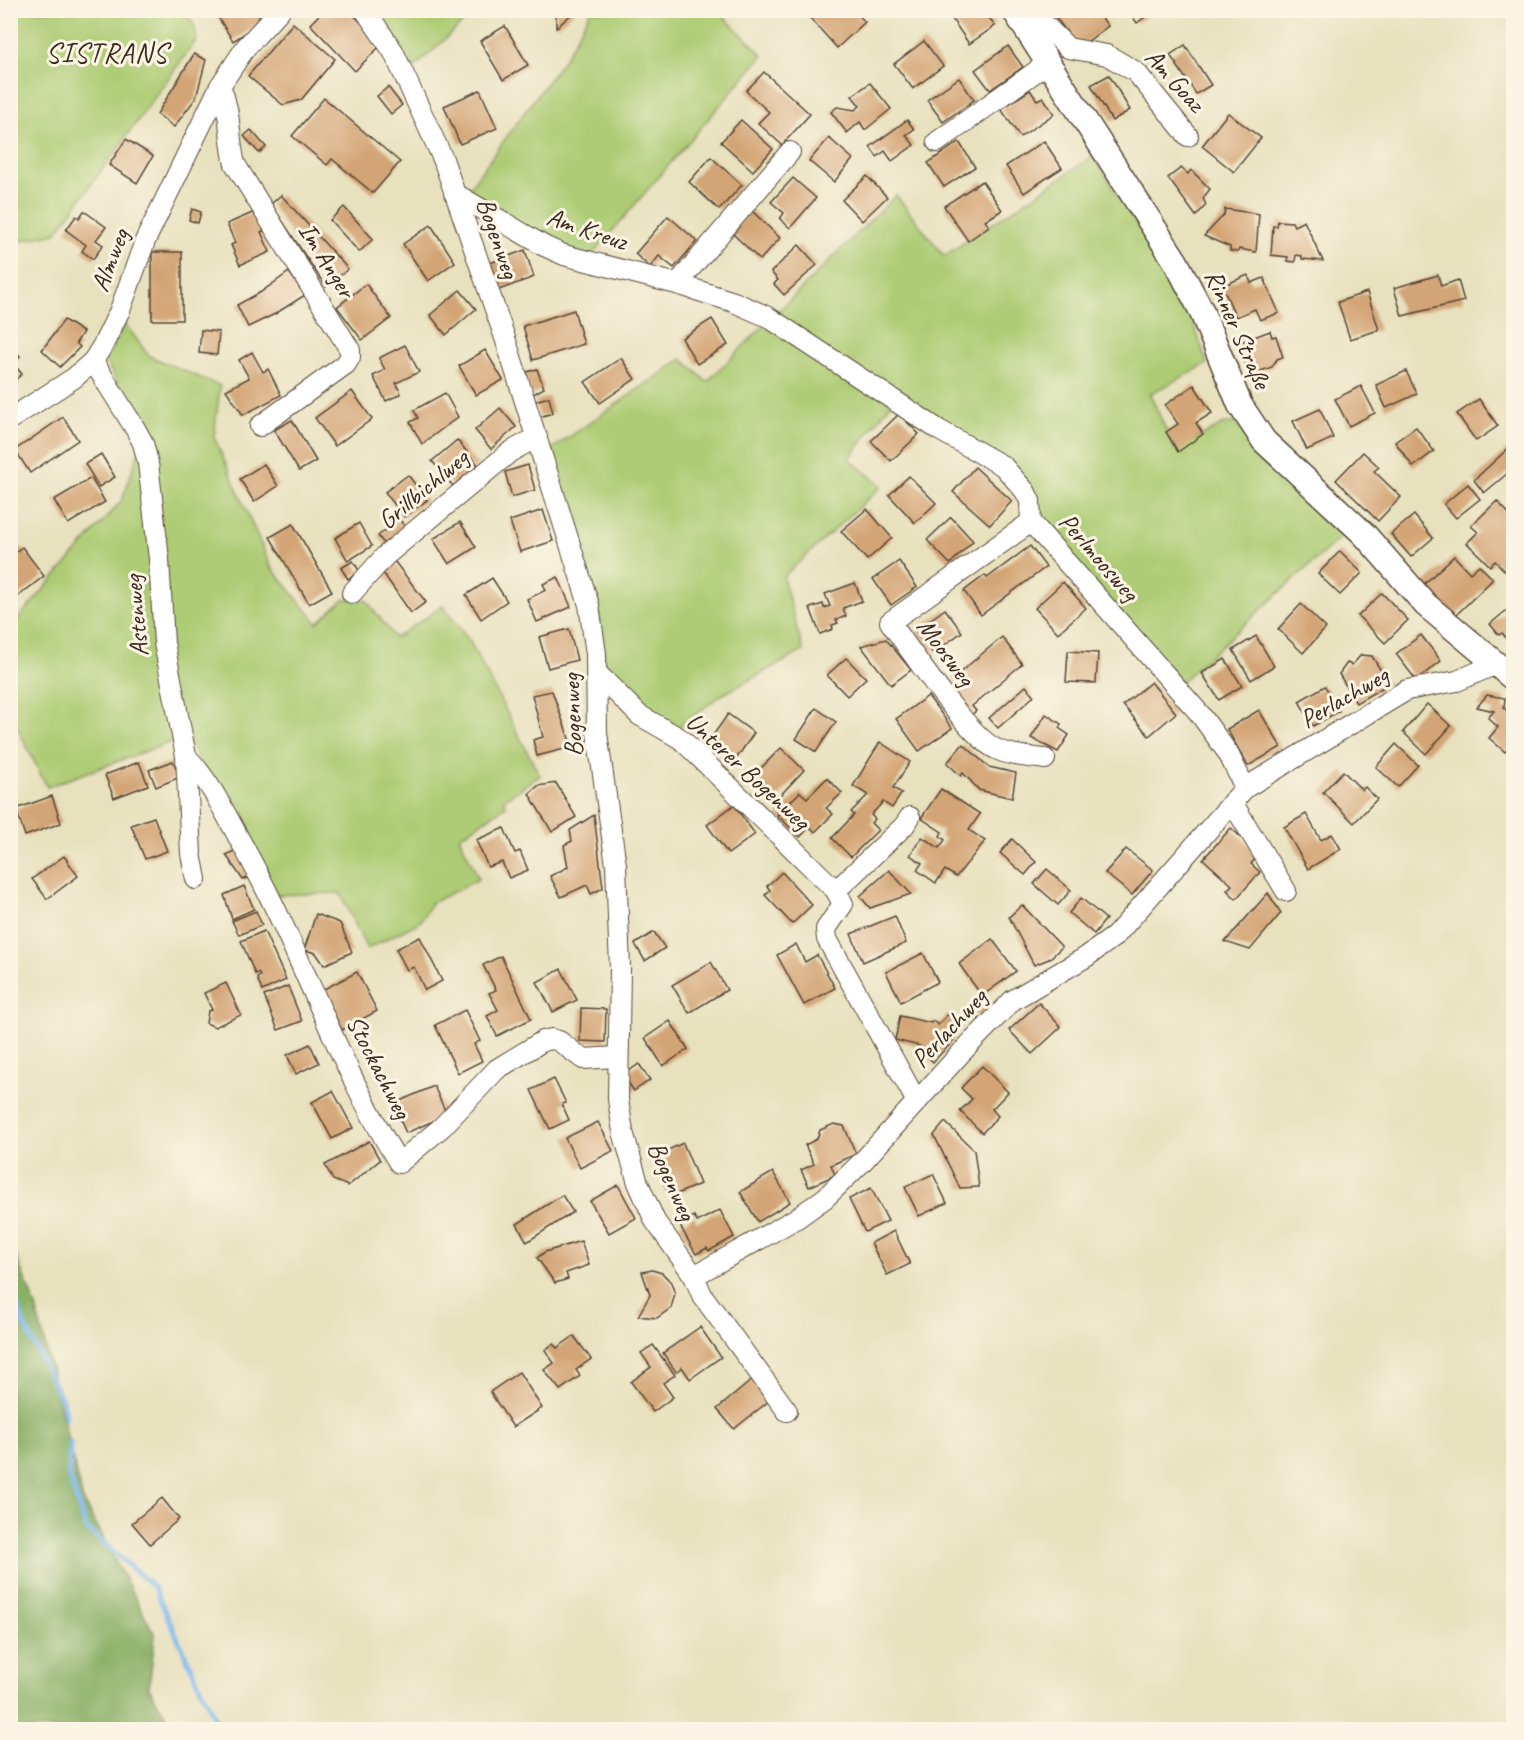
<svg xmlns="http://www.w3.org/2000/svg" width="1524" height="1740" font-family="Caveat,sans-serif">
<rect width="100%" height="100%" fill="#fcf5e5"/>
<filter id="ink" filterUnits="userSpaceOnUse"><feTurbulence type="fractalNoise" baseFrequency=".0167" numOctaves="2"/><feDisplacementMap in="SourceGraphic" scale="12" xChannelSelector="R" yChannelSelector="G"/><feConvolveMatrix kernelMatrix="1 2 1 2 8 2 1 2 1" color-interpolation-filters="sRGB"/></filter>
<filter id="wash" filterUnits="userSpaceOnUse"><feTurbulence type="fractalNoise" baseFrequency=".008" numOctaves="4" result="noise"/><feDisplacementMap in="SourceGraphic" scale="24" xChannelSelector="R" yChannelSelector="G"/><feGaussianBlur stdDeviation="1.35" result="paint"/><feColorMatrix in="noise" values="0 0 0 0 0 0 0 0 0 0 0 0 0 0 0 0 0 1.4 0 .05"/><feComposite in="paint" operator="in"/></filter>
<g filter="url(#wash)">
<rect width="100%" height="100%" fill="#e8e1be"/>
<g fill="#adcc74" stroke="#747b49" stroke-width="1.5">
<polygon points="10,11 185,11 194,25 197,39 56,233 11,243"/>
<polygon points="373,11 475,11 413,69"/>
<polygon points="591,11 718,11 763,55 590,257 549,245 467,191 564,59"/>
<polygon points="1093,156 1171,276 1195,327 1207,364 1150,394 1175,450 1224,424 1236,422 1259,454 1344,534 1181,682 1042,525 1033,493 897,395 849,459 882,486 783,577 803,651 720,696 676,729 644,713 604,667 598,606 552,449 682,359 707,382 896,195 944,256"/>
<polygon points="125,324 149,356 220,386 214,437 271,567 317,623 344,599 366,600 395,638 443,606 470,642 540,776 503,800 506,806 459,837 479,879 431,903 420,922 367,949 340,893 277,895 185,737 47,787 11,715 11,627 122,500 145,434 105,360"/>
</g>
<polygon fill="#8ab066" stroke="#626d42" stroke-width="1.5" points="10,1241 36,1307 83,1501 155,1635 149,1688 174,1729 11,1729"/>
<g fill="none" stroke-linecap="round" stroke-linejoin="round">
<g stroke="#7eb8ef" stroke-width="5">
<polyline points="10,1284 23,1322 63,1402 66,1418"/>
<polyline points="70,1442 69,1476 86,1528 154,1587 220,1730"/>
</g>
</g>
<g id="blocks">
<g fill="#d3a475">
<polygon points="221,10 255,10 263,22 233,41 216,14"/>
<polygon points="324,10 349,10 382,44 355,71 310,24"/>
<polygon points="556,10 576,10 556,28"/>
<polygon points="803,10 854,10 865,22 837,48"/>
<polygon points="946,10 984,10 995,26 969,44"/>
<polygon points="1050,10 1096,10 1108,26 1079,48"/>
<polygon points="1128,10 1155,10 1137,23"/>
<polygon points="293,23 335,59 301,100 283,105 248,76"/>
<polygon points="505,26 528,65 503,80 480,41"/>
<polygon points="924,41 943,66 913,89 894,64"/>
<polygon points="1185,45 1211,85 1196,94 1170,55"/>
<polygon points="1008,46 1023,67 990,90 975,70"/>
<polygon points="194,54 206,60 196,98 174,127 157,114"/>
<polygon points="764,72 810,114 782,145 758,123 769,112 746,91"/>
<polygon points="1109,75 1130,110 1112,121 1091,85"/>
<polygon points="959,78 974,100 943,122 927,100"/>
<polygon points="870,83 891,109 865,130 860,122 847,133 831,112 837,107 855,110 860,106 852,96"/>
<polygon points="388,87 402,105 391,114 377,96"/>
<polygon points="480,90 497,128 460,144 444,106"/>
<polygon points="1030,90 1037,100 1043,97 1054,114 1020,137 1001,109"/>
<polygon points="324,98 400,162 373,193 332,159 327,165 292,136"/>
<polygon points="1228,113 1261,138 1234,172 1202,146"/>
<polygon points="741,120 773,149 753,171 721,142"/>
<polygon points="907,120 914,129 906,135 914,145 892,161 885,151 877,157 870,147"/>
<polygon points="251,130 266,147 259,153 244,136"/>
<polygon points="829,138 853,159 834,182 809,161"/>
<polygon points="126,139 153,156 137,183 109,165"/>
<polygon points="1044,141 1062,168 1024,193 1006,166"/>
<polygon points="959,142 975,167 944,187 928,163"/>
<polygon points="711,157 742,185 719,210 689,182"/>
<polygon points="1181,168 1188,174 1191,170 1210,189 1203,198 1206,205 1196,216 1168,178"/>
<polygon points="867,176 887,197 862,221 842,200"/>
<polygon points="793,178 816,198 790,228 780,219 784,213 771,202"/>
<polygon points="982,181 1002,210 985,221 989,226 968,241 944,206"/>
<polygon points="281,195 348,269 326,287 271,204"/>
<polygon points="344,207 373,239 359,252 330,220"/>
<polygon points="192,209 201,212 198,223 189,220"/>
<polygon points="1225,209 1259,214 1256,252 1239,249 1238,252 1230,251 1230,247 1204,236 1224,215"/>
<polygon points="751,210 780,238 760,260 730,231"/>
<polygon points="84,211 106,227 96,240 103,245 93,259 82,251 86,245 66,230 76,216 79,218"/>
<polygon points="257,211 266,230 261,232 270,252 240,265 231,245 235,243 227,224"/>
<polygon points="668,216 697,241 674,268 659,256 650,267 635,254"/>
<polygon points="1278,221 1292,222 1294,226 1304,221 1323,261 1302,259 1302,256 1296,255 1295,262 1287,261 1288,257 1271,255 1273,226 1277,226"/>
<polygon points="431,225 455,262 428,281 403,244"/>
<polygon points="799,245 817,265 784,295 774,284 778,280 771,272"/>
<polygon points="525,250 534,277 499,290 490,263"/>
<rect x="152" y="252" width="30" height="68"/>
<polygon points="289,272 305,295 275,314 248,327 237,305 261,292"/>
<polygon points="1248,275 1251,283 1264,278 1279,313 1260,320 1255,309 1236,317 1222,286"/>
<polygon points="1438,275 1441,286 1458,280 1464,301 1402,316 1394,288"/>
<polygon points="366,284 391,318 362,340 337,307"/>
<polygon points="460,290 476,309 446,335 430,315"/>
<polygon points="1367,292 1379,330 1350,339 1338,302"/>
<polygon points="574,310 584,344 533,360 523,326"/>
<polygon points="712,319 728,345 697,364 682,338"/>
<polygon points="64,320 83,332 76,343 80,347 60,367 42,350"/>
<polygon points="201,330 219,332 217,355 199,353"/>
<polygon points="1270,331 1272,337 1276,336 1283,357 1277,359 1272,367 1250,375 1238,343"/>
<polygon points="405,345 419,372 396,383 401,394 386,401 373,376 385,370 379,358"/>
<polygon points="10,346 20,356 10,368"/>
<polygon points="485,350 503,380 476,395 459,366"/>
<polygon points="252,352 263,372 268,369 281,395 243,415 226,390 249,378 239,360"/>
<polygon points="621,358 635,379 600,403 585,382"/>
<polygon points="16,367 22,374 13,382 10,371"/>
<polygon points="537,369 544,388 532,395 524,373"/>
<polygon points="1406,371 1417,394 1386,408 1376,385"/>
<polygon points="1194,385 1212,413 1196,423 1203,434 1178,452 1166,432 1178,424 1165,405"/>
<polygon points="1361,386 1375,413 1349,426 1335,399"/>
<polygon points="352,391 372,419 335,446 315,418"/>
<polygon points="445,393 458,417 422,444 410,422 418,418 414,410"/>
<polygon points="549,397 553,413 539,417 535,401"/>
<polygon points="1479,399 1498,426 1476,441 1457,414"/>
<polygon points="500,408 516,427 491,449 475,430"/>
<polygon points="1320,409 1333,438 1307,450 1293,421"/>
<polygon points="899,414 919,434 891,461 871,441"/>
<polygon points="63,417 78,440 30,473 15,450"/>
<polygon points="292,420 316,461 299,471 274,430"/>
<polygon points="1416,427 1434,451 1413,467 1395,442"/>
<polygon points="457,440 478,465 453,486 432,461"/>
<polygon points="1514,443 1514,468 1484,493 1474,480"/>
<polygon points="1363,452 1379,467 1374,471 1401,497 1378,521 1336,480"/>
<polygon points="101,454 115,477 99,487 85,464"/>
<polygon points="264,464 278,486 254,502 240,479"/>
<polygon points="528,465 535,490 512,497 505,472"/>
<polygon points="975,467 1012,501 990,525 953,492"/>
<polygon points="408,475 427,500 404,517 385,492"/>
<polygon points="909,476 936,503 915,523 889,495"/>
<polygon points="91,478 105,502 68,524 54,500"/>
<polygon points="1468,484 1480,499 1456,518 1444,504"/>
<polygon points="1497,501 1514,519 1514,575 1511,577 1495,561 1490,566 1467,543 1478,532 1471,526"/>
<polygon points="867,509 892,538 867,560 841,531"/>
<polygon points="543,510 553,541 520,552 510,521"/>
<polygon points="1414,515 1433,538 1411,557 1391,534"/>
<polygon points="951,517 973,541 950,564 927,540"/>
<polygon points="399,519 407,529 386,546 378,536"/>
<polygon points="460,522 476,547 449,564 433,539"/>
<polygon points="359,523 372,546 348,561 335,538"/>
<polygon points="293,524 332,591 309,604 270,537"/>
<polygon points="1030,546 1046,567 981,615 964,591 985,575 987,578"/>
<polygon points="22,547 44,576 12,601 10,549 14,553"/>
<polygon points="1340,551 1362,573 1340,595 1318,574"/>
<polygon points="1454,556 1470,573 1479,565 1493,579 1453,618 1422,586"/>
<polygon points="391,557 426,602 411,613 381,570"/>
<polygon points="353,561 360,572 348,579 341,568"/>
<polygon points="899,561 917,587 891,605 873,579"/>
<polygon points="558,577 571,607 537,622 527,599 546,590 543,584"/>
<polygon points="492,578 507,601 481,619 466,595"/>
<polygon points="1063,582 1086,608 1058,633 1035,608"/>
<polygon points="855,583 862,601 843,608 846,616 836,620 838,623 832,625 833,629 820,634 810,608 823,604 824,608 830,606 825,594"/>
<polygon points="1382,593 1408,620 1385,643 1358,616"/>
<polygon points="1301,604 1326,628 1303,653 1278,629"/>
<polygon points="1514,604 1514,638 1509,641 1502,633 1499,635 1490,624"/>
<polygon points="945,609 962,632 933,653 916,630"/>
<polygon points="569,629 577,660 548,668 539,637"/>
<polygon points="1421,635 1441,661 1416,680 1396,654"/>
<polygon points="1256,636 1274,666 1251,680 1233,650"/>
<polygon points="1002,637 1022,664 972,706 976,711 969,717 948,690 956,684 952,679"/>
<polygon points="886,639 911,670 891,685 861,646"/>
<polygon points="1068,651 1098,653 1096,683 1066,682"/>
<polygon points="1361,655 1372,656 1389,684 1356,703 1339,674 1347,663 1352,665"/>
<polygon points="846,658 866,678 847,696 827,675"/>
<polygon points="1225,659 1242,686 1219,700 1202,673"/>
<polygon points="1151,682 1176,713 1149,736 1123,705"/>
<polygon points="1026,686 1034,696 998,728 989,718"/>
<polygon points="1325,686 1339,711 1313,726 1299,701"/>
<polygon points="552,691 572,747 537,756 533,740 543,737 532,695"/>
<polygon points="1487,695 1505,698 1504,708 1514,717 1514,743 1505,752 1489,738 1498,727 1488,718 1494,711 1477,707"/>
<polygon points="928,696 952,728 919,751 896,719"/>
<polygon points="1427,704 1451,726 1426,754 1403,732"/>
<polygon points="816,708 836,722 816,752 796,739"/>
<polygon points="1259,710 1281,747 1248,766 1227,729"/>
<polygon points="728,714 754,733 736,759 709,741"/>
<polygon points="1046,714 1061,724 1059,728 1069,735 1058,752 1031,738"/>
<polygon points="880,742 910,762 893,788 902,793 892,808 883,802 871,815 875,819 871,823 878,830 851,857 832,838 854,815 851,812 868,795 853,786"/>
<polygon points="963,744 989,767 1016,773 1012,798 979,790 963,773 961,776 947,763"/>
<polygon points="1396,744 1418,765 1398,787 1376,767"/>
<polygon points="781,748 804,770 774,802 750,779"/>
<polygon points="173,761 180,777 156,787 149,770"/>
<polygon points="139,762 148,785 114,798 105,775"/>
<polygon points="1343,771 1362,790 1365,787 1377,799 1354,823 1323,792"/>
<polygon points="827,778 842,793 826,808 833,814 815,832 810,827 800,837 777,815 800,792 807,798"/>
<polygon points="556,783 576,817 552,832 529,794 538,786"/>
<polygon points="941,789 980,814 969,830 985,841 956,877 945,870 936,883 917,870 922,863 910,855 922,837 939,848 945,840 940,836 942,832 921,818"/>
<polygon points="52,796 61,823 25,836 16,809"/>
<polygon points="734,805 755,834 728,854 707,825"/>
<polygon points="1306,814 1321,840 1332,834 1341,849 1308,869 1284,827"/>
<polygon points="594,815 603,888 591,894 587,885 561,897 550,876 568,867 564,845 572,841 570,830"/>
<polygon points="154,817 167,851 145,859 131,825"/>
<polygon points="504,828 515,853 520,851 528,870 509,878 502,862 488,867 476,840"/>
<polygon points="1231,828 1259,854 1251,864 1260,872 1236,899 1227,890 1232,885 1203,859"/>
<polygon points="1012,839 1036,862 1025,875 1000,853"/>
<polygon points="1126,849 1153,870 1132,895 1105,873"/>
<polygon points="236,850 251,876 243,880 226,855"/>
<polygon points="64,856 78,876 47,899 32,879"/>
<polygon points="1047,869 1071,890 1058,905 1034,884"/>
<polygon points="889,870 911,894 870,908 860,896"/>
<polygon points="782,872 812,905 792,924 765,895 770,890 767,886"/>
<polygon points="244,886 254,909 232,919 224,895"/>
<polygon points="1268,893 1281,913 1250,950 1225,942"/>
<polygon points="1081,898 1106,919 1094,934 1069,913"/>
<polygon points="1022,905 1062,947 1049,959 1034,965 1009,917"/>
<polygon points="256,911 262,925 239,935 232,921"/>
<polygon points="316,914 340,923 352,952 324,965 316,953 304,950"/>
<polygon points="895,916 906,943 863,962 851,934"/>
<polygon points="264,931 286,980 262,991 257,978 260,976 258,973 255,974 241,941"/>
<polygon points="654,932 665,948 645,961 635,944"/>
<polygon points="420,937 442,981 425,990 414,967 407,970 396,949"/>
<polygon points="992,939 1016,971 982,996 959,964"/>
<polygon points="796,944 805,962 817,955 835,988 804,1005 777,955"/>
<polygon points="923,953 938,982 901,1002 886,972"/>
<polygon points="501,956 531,1019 497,1036 487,1016 498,1010 489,993 496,990 483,965"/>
<polygon points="711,962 727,990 689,1013 672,985"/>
<polygon points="561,969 577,1000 553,1012 537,982"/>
<polygon points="357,972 377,1011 342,1030 322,990"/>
<polygon points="226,983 241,1015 215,1027 206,1023 208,1011 212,1010 204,993"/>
<polygon points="288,986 302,1021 278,1030 264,996"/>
<polygon points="984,998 991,1009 980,1021 970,1005"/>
<polygon points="1039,1003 1061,1027 1032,1054 1009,1030"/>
<polygon points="581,1008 606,1009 605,1042 580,1041"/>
<polygon points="465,1010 480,1041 474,1044 482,1061 458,1073 435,1025"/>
<polygon points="948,1014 956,1022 953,1041 933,1062 919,1049 920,1046 895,1040 900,1016 931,1023 933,1021 938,1025"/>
<polygon points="670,1021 688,1049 663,1066 645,1038"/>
<polygon points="310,1044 319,1063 296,1074 287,1055"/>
<polygon points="639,1064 650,1080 634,1091 623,1075"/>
<polygon points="982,1066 1008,1092 992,1109 998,1116 982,1133 960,1111 972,1099 961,1088"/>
<polygon points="554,1079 566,1103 562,1104 569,1120 550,1129 531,1090"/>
<polygon points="434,1086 447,1115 406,1133 393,1104"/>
<polygon points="333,1091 353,1128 332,1139 312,1102"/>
<polygon points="598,1122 613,1151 580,1168 565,1138"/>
<polygon points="945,1122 974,1150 979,1187 960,1188 934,1135"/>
<polygon points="834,1124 844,1126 856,1154 831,1165 835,1175 809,1187 801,1170 814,1164 805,1145 817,1139 820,1130"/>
<polygon points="369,1141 380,1160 348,1186 333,1180 325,1165"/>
<polygon points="683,1143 700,1184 670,1197 653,1157"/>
<polygon points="773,1172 790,1202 758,1222 740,1192"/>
<polygon points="933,1174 947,1203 919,1216 905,1187"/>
<polygon points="618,1185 636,1218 609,1233 590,1201"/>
<polygon points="871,1188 888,1221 865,1232 849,1199"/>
<polygon points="562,1195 573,1212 527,1242 517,1224"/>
<polygon points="720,1210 734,1237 709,1251 707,1248 696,1254 679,1224 694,1216 697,1222"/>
<polygon points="894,1231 910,1264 887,1275 871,1243"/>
<polygon points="581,1241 589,1265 566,1273 568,1279 555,1283 537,1258 545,1252"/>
<polygon points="652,1270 662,1273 671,1282 675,1294 671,1308 657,1318 638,1316 650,1295 642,1272"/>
<polygon points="700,1327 721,1357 690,1379 682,1367 676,1372 663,1353"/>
<polygon points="574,1336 591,1359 576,1370 580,1376 560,1390 544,1370 554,1363 545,1350 553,1344 557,1348"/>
<polygon points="653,1345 675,1375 663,1383 673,1397 653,1412 631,1382 651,1367 641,1353"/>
<polygon points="519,1372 542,1408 513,1427 490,1392"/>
<polygon points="752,1380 769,1401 734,1429 717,1409"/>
<polygon points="162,1498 179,1519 150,1544 132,1523"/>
</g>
</g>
</g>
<g filter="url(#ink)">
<use href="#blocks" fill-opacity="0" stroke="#554536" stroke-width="1.5"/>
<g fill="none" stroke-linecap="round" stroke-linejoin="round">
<g stroke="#554536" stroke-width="22">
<g id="minor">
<polyline points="365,10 393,51 443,159 505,338 589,605 596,654 597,733 616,865 620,968 618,1099 623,1132 638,1183 655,1221 694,1276 702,1295 787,1411"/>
<polyline points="1030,10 1068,48 1107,55 1136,72 1188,136"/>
<path d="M 220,86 C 232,113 228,136 235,164 L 350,350 L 350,357 L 346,364 L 260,426"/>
<polyline points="937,142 1048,63"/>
<polyline points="454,193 544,246 564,255 677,284 734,302 768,317 939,430 1003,466 1025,491 1030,501 1031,522 1200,714 1228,753 1245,788"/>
<polyline points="677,284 790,152"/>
<polyline points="93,361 136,430 143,443 148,463 159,559 164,643 186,756 191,854 196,879"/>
<polyline points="10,419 74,378 93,361 103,345 120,310 145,241 220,86 246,47 280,10"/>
<path d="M 1031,522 L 890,622 C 911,651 968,736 996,749 C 1010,756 1030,757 1045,759"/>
<polyline points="352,593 385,556 510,452 537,437"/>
<polyline points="597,673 639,715 681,739 831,886 838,887 844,883 904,826 910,817"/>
<path d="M 186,756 C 210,781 225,813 242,844 C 300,947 336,1062 399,1163 L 442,1127 L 497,1069 L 543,1041 L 552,1039 L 559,1041 L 583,1059 L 617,1057"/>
<polyline points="1232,802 1286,891"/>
<polyline points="834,887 843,904 826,929 827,939 917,1102"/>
<polyline points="694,1276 797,1218 825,1198 863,1161 961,1053 1013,1000 1086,957 1115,936 1245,788 1407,690 1457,681 1496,664"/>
</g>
</g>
<g stroke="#554536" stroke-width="27">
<polyline id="major" points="1014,10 1176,262 1201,310 1240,405 1264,441 1364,534 1426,605 1514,679"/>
</g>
<use href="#minor" stroke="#fff" stroke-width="20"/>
<use href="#major" stroke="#fff" stroke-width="24"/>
</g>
</g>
<g text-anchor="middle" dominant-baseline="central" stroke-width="6" stroke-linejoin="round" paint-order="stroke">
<g font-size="26" fill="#3b2a1e" stroke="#fcf5e5">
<text transform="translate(1175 80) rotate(48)">Am Goaz</text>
<text transform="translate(587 229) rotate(19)">Am Kreuz</text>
<text transform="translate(498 238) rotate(71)">Bogenweg</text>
<text transform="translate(110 260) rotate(-69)">Almweg</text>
<text transform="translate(327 260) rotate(58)">Im Anger</text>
<text transform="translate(1238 329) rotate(66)">Rinner Straße</text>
<text transform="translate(423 489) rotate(-40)">Grillbichlweg</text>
<text transform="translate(1099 557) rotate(49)">Perlmoosweg</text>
<text transform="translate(136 616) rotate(-95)">Astenweg</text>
<text transform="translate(946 652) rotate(53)">Moosweg</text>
<text transform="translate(1344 697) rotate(-30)">Perlachweg</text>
<text transform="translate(572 715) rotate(-92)">Bogenweg</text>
<text transform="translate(748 771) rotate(43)">Unterer Bogenweg</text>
<text transform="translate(949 1028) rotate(-47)">Perlachweg</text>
<text transform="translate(379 1067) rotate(63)">Stockachweg</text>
<text transform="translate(672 1181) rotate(66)">Bogenweg</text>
</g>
<g font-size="28" letter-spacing="1.5" fill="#3b2a1e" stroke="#fcf5e5">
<text x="107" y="52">SISTRANS</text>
</g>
</g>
<rect width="1524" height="1740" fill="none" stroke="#fcf5e5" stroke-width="36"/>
</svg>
